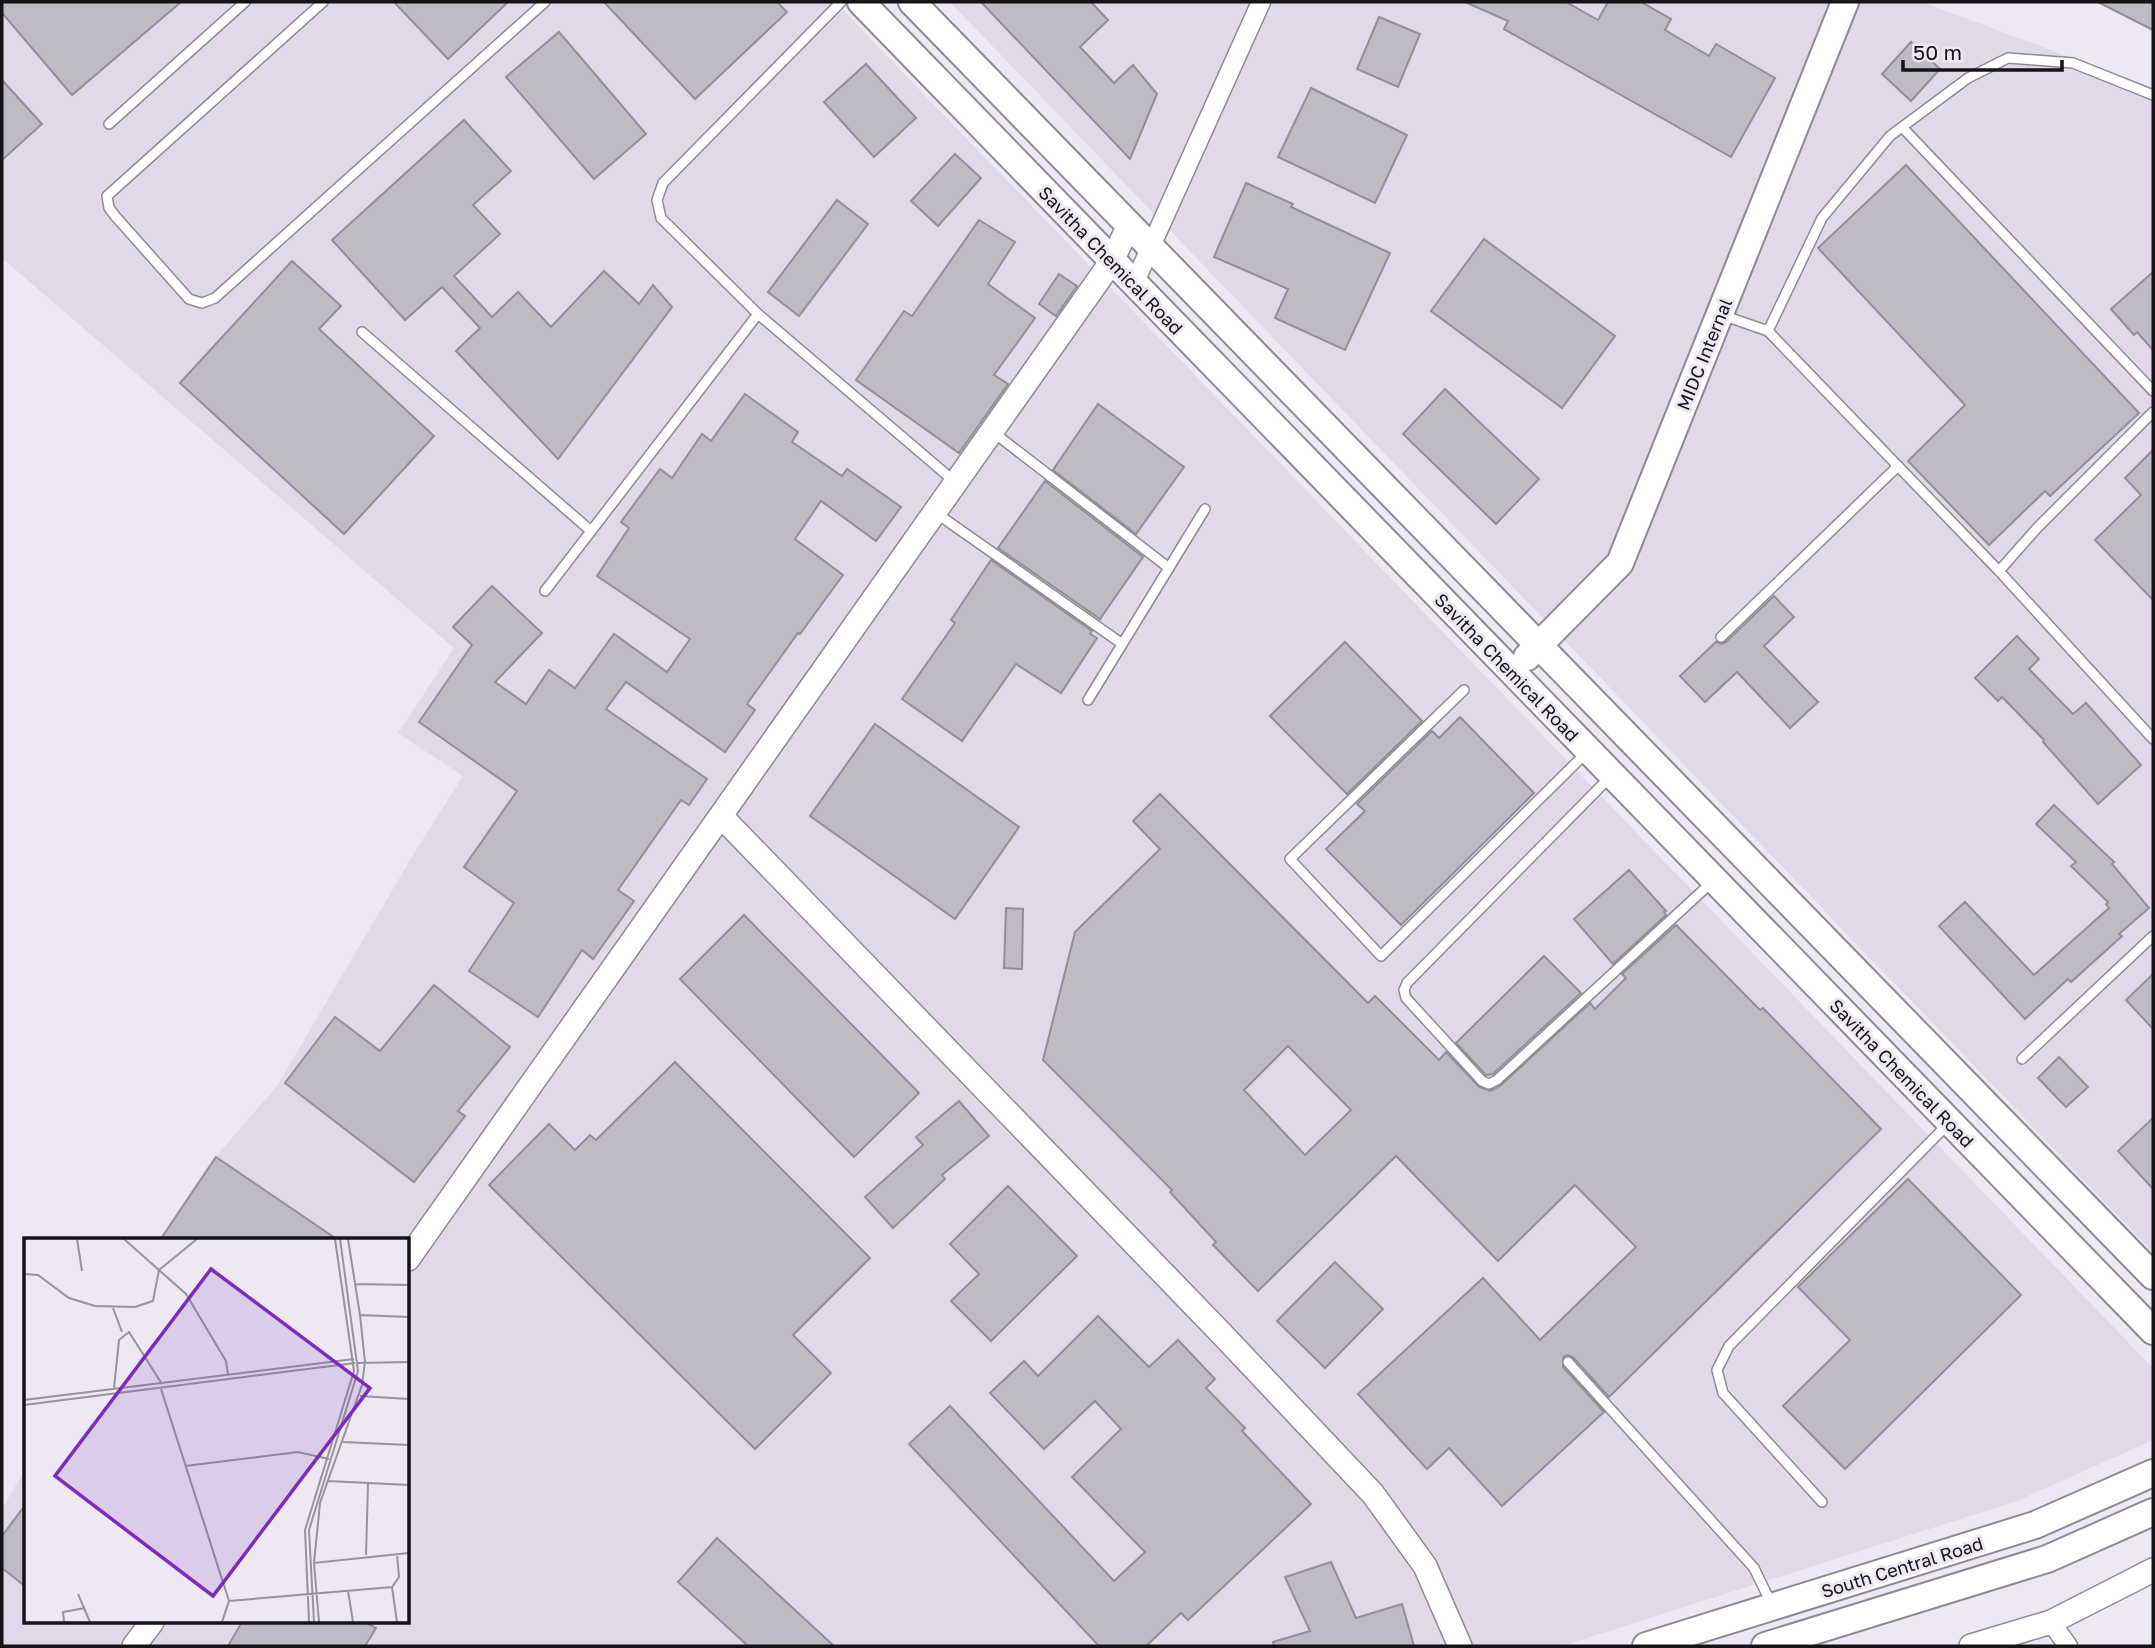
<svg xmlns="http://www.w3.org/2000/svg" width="2155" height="1648" font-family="'Golos Text',sans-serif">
<rect width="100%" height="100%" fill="#ede8f3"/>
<g fill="#e1d9ea">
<polygon points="2,2 835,2 2153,1368 2153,1440 2017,1501 1562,1646 2,1646 2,1509 26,1468 26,1622 408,1622 408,1240 165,1240 218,1154 277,1086 416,850 463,776 398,733 454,648 2,258"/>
<polygon points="950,2 1922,2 2153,88 2153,1252"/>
</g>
<g fill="#bfbbc5" stroke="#928d97" stroke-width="2" fill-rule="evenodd">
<polygon points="2,2 181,2 72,95 2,13"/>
<polygon points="394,2 508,2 448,59"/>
<polygon points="604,2 777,2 787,12 695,99"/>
<polygon points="981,2 1091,2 1108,20 1080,47 1114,83 1133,65 1157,94 1130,159"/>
<polygon points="1465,2 1566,2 1598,20 1608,2 1641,2 1671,19 1665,30 1709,56 1716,44 1775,78 1731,157 1504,29 1508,21"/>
<polygon points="2098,2 2153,2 2153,30"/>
<polygon points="1379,17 1420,34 1398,87 1357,69"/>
<polygon points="559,32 646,134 594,179 506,77"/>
<polygon points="1911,42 1940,69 1911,101 1882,74"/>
<polygon points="866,64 916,118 874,157 824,102"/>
<polygon points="2,80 42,124 2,160"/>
<polygon points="1311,88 1407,135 1375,203 1278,157"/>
<polygon points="464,120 511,171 473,205 500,234 454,276 492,317 518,292 551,327 604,271 639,304 653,285 672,307 558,459 456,351 480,328 442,287 405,320 332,240"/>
<polygon points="955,154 981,178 938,226 911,201"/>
<polygon points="1906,165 2139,413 2050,496 2045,491 1989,545 1908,461 1965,405 1818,248"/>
<polygon points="1246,183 1293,204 1291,207 1390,253 1345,350 1275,318 1288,289 1214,257"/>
<polygon points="837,200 868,224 799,316 768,292"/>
<polygon points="979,220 1015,242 988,284 1035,318 994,375 1008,384 959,453 856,380 904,311 912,316"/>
<polygon points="1484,239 1615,336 1562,408 1431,311"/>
<polygon points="292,261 341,306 319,329 434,436 344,534 180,383"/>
<polygon points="2153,272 2153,350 2137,332 2134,335 2111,309"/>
<polygon points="1059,274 1077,286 1056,316 1039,304"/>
<polygon points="1445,389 1539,479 1496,524 1403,434"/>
<polygon points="745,394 798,432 792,442 842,476 847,469 901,507 876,541 821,501 795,539 843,575 800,634 798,633 747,704 755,710 725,752 626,682 606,709 707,779 689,805 681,800 618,890 634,901 593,959 582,950 538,1017 469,971 514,903 464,867 517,791 419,722 472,645 453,627 492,586 542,633 495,682 526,704 549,670 575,688 614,634 667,672 690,639 597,576 629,528 621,522 660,469 672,478 702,434 711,441"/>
<polygon points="1098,404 1184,467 1136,534 1053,470"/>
<polygon points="2153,450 2153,600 2095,540 2141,495 2125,478"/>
<polygon points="1045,481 1143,557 1100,619 998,548"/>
<polygon points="991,560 1092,631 1090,634 1097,638 1061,693 1016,664 962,741 902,699 955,623 951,620"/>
<polygon points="1774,596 1794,617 1764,646 1818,702 1790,728 1737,672 1705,702 1680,676 1716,642 1722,644 1726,642"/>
<polygon points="2017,636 2039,659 2029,669 2073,714 2086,703 2141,765 2098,804 2043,742 2044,740 2002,697 1998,701 1975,678"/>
<polygon points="1345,642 1422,721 1347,794 1270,716"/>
<polygon points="1460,717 1534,793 1401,925 1326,849 1365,811 1357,804 1432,731 1439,738"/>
<polygon points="875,724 1019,827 955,919 810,816"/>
<path d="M 1160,794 L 1368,1003 L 1375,996 L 1439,1060 L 1446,1052 L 1479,1087 L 1490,1091 L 1500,1086 L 1590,1003 L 1595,1009 L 1626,978 L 1622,974 L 1676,925 L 1760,1010 L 1763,1008 L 1881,1129 L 1609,1397 L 1573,1357 L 1567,1355 L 1563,1357 L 1563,1367 L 1604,1412 L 1502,1506 L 1449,1448 L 1427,1469 L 1358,1394 L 1483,1278 L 1540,1340 L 1636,1247 L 1575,1185 L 1498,1261 L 1396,1156 L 1258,1291 L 1213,1245 L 1216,1242 L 1170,1192 L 1172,1190 L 1043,1060 L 1075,932 L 1160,849 L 1133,821 ZM 1288,1046 L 1351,1110 L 1305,1155 L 1244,1090 Z"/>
<polygon points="2054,805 2114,862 2112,864 2149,908 2119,934 2122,936 2071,982 2068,979 2025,1019 1939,926 1965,902 2034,975 2109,908 2106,904 2108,902 2071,866 2076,862 2036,824"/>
<polygon points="1629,870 1666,911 1664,912 1666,915 1613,964 1574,919"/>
<polygon points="1006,908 1023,909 1022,969 1004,968"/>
<polygon points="744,915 919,1093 854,1157 680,979"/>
<polygon points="1544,956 1581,993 1493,1074 1486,1075 1456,1043"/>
<polygon points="2153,974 2153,1029 2126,1000"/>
<polygon points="434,985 510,1047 458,1111 465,1116 414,1182 285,1083 335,1017 380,1051"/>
<polygon points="2059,1057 2088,1087 2066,1107 2038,1078"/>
<polygon points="675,1062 870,1258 793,1335 831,1373 755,1449 489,1185 549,1124 575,1150 590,1135 596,1140"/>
<polygon points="959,1101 989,1136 942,1175 945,1179 893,1228 865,1197 923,1145 916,1137"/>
<polygon points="2153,1118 2153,1189 2118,1151"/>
<polygon points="216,1157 338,1240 160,1240"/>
<polygon points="1908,1179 2021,1295 1845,1469 1783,1406 1850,1340 1798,1287"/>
<polygon points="1008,1186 1077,1256 991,1341 951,1301 979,1274 950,1244"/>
<polygon points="1335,1262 1383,1309 1325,1368 1277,1321"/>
<polygon points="1098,1316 1149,1367 1178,1340 1215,1379 1206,1388 1245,1428 1242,1431 1311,1504 1188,1620 1181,1613 1146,1646 1099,1646 909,1444 950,1406 1114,1581 1145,1552 1072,1477 1121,1429 1095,1401 1044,1449 990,1393 1024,1361 1038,1376"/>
<polygon points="26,1504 26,1587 2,1568 2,1536"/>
<polygon points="717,1538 834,1646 748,1646 678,1582"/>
<polygon points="1331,1562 1356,1618 1402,1604 1414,1646 1274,1646 1273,1642 1310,1631 1285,1577"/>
<polygon points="242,1622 365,1622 376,1628 365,1646 228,1646"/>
</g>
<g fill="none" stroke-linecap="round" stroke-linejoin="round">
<g stroke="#8e8a93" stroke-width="12">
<g id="service">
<polyline points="323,2 107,196 109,208 116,217 189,299 202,303 215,298 545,2"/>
<polyline points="841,2 663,183 657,200 661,218 758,314 954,481"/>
<polyline points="109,124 245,2"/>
<polyline points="1902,127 2153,391"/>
<polyline points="1722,315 1768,331 1822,218 1890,136 1968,78 2008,58 2073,63 2153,95"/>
<polyline points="1768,331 1999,571 2153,739"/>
<polyline points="362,332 591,531"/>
<polyline points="993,432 1169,568"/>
<polyline points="936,513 1121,643"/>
<polyline points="1999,571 2038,527 2153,412"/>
<polyline points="545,591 758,314"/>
<polyline points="1721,637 1898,466"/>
<polyline points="1464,690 1290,859 1381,956 1587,752"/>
<polyline points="1088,700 1205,509"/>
<polyline points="1611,776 1407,983 1404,990 1406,998 1482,1081 1489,1084 1497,1080 1712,882"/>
<polyline points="2022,1059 2153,936"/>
<polyline points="1568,1362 1754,1568 1771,1603"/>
<polyline points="1822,1502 1723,1393 1717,1370 1729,1346 1948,1124"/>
</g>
</g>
<g stroke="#8e8a93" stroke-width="21">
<g id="minor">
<polyline points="1134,284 1261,2"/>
<polyline points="2051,1622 2068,1646"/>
</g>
</g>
<g stroke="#8e8a93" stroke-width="26">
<g id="tertiary">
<polyline points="721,816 1219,1331 1373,1494 1425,1566 1460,1646"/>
<polyline points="408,1259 1112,261 1129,225"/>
<polyline points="134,1646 152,1622"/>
<polyline points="1971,1646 2051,1622 2153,1570"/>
</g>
</g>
<g stroke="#8e8a93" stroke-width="30">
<g id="secondary">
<polyline points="861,2 2153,1331"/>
<polyline points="912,2 2153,1276"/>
<polyline points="1527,657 1620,563 1845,2"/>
<polyline points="1646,1646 2035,1525 2153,1473"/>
<polyline points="1765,1646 2047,1559 2153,1512"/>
</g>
</g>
<use href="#service" stroke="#fff" stroke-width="9"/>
<use href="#minor" stroke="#fff" stroke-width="18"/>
<use href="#tertiary" stroke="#fff" stroke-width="23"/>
<use href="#secondary" stroke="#fff" stroke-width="26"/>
</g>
<g text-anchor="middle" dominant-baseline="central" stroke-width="6" stroke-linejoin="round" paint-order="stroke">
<g font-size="18" fill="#141316" stroke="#ede8f3">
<text transform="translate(1111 260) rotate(46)">Savitha Chemical Road</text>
<text transform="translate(1704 354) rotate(-68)">MIDC Internal</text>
<text transform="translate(1507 667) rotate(46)">Savitha Chemical Road</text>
<text transform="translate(1902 1073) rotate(46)">Savitha Chemical Road</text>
<text transform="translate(1902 1567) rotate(-17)">South Central Road</text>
</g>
</g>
<g transform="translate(24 1238)">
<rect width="385" height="385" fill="#ede8f3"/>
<path fill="none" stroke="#96939b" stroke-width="2" d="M 53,1 L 58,33M 100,1 L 162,56 L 202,123 L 204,137M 324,1 L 336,77 L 385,79M 0,36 L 14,37 L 45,60 L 71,68 L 111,69 L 129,63 L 135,32 L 173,1M 331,46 L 385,47M 89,70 L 98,94M 336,77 L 341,124 L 338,147 L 296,265 L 290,325 L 385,315M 334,125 L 385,124M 90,150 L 95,102 L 105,94 L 138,146M 137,151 L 205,363 L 198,384M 336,158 L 385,161M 0,162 L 330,121M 0,167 L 331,125M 319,204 L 385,207M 161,228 L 274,214 L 305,221M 304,243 L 385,247M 342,317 L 344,246M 290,325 L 295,384M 368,349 L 373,384M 324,353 L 329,384M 54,356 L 66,384M 205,363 L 368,349 L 375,339 L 373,316M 40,384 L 39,374 L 61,370M 285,384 L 281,292 L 330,133 L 311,1M 290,384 L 285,292 L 334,133 L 316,1"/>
<path fill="#7b2cbf" fill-opacity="0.15" stroke="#7b2cbf" stroke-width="3.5" d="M 187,31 L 346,150 L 189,358 L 31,238 Z"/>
<rect width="385" height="385" fill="none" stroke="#141316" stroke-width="3.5"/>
</g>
<rect width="2155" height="1648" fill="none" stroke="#141316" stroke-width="7"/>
<path d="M1903 60v10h159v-10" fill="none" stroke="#141316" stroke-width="3.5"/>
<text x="1913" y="60" font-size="21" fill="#141316" stroke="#ede8f3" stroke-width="5" paint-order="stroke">50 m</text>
</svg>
